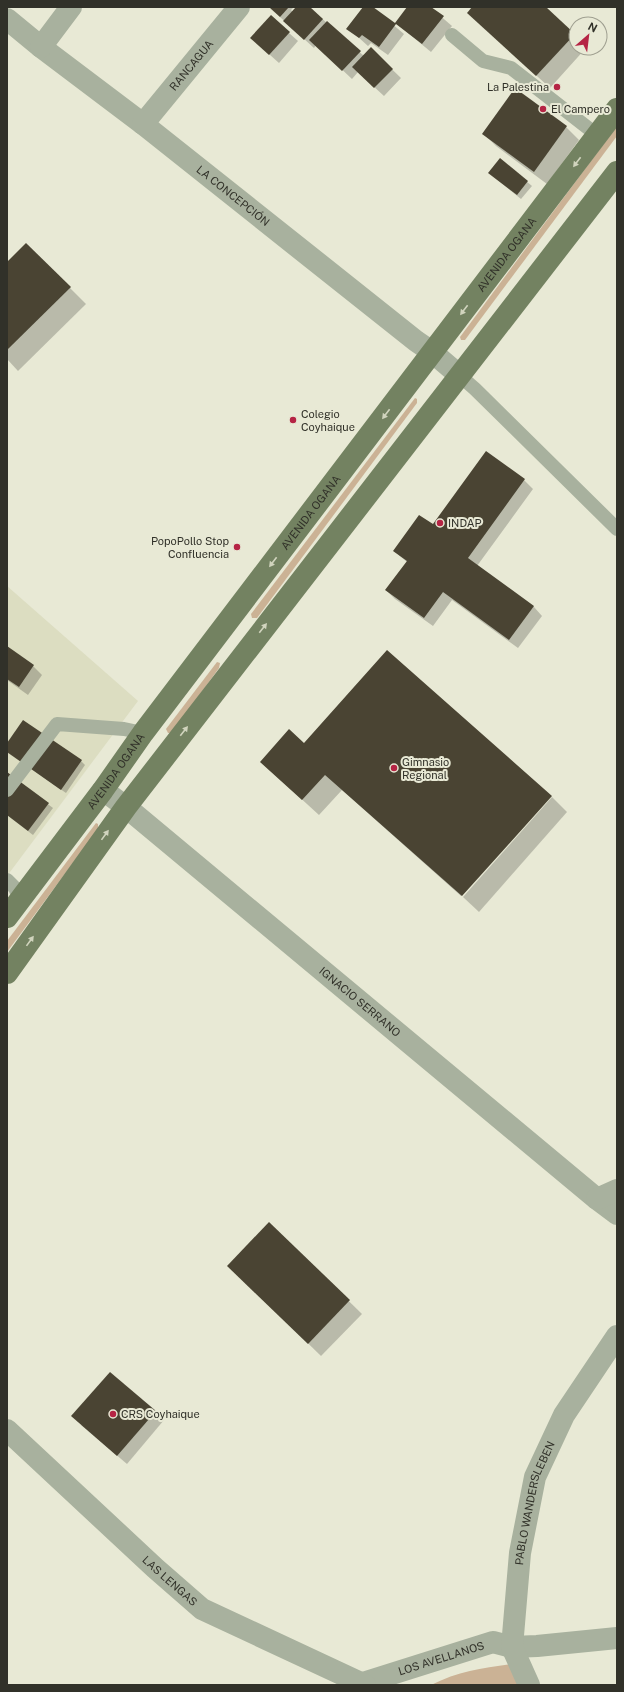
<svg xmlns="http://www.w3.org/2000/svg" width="624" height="1692" font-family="'Public Sans',sans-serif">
<rect width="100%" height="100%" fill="#e8e9d5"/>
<polygon fill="#dcddc1" points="7,586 138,701 7,876"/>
<g fill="#cbb295">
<polygon points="617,126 617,136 465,340 461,340 460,337"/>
<polygon points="415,398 417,399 417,403 257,618 252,618 251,614"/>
<polygon points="217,662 220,663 219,668 172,733 168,733 166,729"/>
<polygon points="96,823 98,824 98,829 7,952 7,941"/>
<path d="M 511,1664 L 521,1685 L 431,1685 C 458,1671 482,1668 511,1664 Z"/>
</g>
<g fill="#0003">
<polygon points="269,7 294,7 291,10 293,12 297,7 309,7 364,56 371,49 401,78 384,96 358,72 352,79 316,45 314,48"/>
<polygon points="364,7 372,7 404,34 388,55 371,43 368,46 348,28"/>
<polygon points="408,7 430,7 452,26 431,52 396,23"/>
<polygon points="474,7 544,7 576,36 576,48 586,48 550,88 468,13"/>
<polygon points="289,33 298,41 279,63 260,46"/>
<polygon points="515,90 566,127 579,140 547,184 496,146 483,133"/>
<polygon points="500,159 532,186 521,199 494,177"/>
<polygon points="26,244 86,304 18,371 7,359 7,263"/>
<polygon points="524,480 533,489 477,566 534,607 542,616 518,648 452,600 433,626 395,599 386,590 407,562 394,551"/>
<polygon points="7,648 33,666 42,675 28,695 7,680"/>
<polygon points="304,744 550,796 461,896 342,790 319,815 261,762"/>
<polygon points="7,745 81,761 85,765 66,793 8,753"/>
<polygon points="7,773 53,808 33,835 7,815"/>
<polygon points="552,797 567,812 479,912 463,897"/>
<polygon points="269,1223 362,1314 321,1356 241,1278"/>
<polygon points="155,1412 164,1420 127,1464 81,1425"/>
</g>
<g fill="#4a4433">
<polygon points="269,7 289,7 280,17"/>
<polygon points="296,7 310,7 323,19 304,40 283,21"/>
<polygon points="363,7 373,7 395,23 407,7 431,7 444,16 422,44 396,24 379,47 362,35 359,38 346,29"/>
<polygon points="472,7 546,7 575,34 536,76 467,13"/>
<polygon points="271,15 290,32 269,55 250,38"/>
<polygon points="327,21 361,51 342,71 309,40"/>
<polygon points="371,47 393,69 374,88 352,67"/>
<polygon points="515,88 567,126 534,172 482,134"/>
<polygon points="500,158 528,181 517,195 488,173"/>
<polygon points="26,243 71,287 7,350 7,262"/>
<polygon points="486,451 525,479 468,558 534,606 509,640 443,592 424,618 385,590 407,561 393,551 419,515 433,524"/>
<polygon points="7,646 34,665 19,687 7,679"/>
<polygon points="387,650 552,796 462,896 325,775 302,800 260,762 289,729 304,743"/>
<polygon points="23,720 82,760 61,790 7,752 7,743"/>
<polygon points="7,772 49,803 28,831 7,815"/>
<polygon points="269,1222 350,1300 308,1344 227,1266"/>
<polygon points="110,1372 156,1411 117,1456 71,1416"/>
</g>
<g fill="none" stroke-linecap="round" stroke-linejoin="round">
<g stroke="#a8b19e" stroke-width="14">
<polyline points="452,35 483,61 511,68 597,135"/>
<polyline points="459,375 475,389 617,529"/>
<polyline points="7,790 57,724 124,729 143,733"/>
<polyline points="7,880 15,888 20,899"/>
</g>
<g stroke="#a8b19e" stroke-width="22">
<path id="s1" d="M 7,19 L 41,47 L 143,124 L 416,341 L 432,352 L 459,375"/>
<polyline points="41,47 71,7"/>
<path id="s2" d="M 143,124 L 239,7"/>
<path id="s3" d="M 103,790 L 126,807 L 597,1199 L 617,1214"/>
<polyline points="597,1199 617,1190"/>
<path id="s4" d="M 363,1683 L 493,1642 L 512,1647 L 537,1646 L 617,1638"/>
<path id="s5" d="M 529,1685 L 512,1647 L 520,1553 L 535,1477 L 564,1415 L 617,1336"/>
</g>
<path stroke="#a8b19e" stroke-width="22" id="s6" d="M 7,1430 L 155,1568 L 202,1609 L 365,1685"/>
<g stroke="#738261" stroke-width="22">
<path id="s7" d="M 7,917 L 103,790 L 143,733 L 617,109"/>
<polyline points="7,973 126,807 617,172"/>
</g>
</g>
<defs><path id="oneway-solid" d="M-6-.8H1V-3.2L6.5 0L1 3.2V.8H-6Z"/></defs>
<g fill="#d1d4be">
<use href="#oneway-solid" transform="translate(577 162) rotate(127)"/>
<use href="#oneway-solid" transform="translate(464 310) rotate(127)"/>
<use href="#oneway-solid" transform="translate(386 414) rotate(127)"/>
<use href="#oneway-solid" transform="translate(273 562) rotate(127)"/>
<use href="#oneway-solid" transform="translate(263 628) rotate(-52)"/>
<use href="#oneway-solid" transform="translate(184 731) rotate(-52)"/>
<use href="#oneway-solid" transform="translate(105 835) rotate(-54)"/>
<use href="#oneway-solid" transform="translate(30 941) rotate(-54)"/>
</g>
<g fill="#b52444" stroke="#e8e9d5" stroke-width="1.5">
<circle cx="557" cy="87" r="4"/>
<circle cx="543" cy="109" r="4"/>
<circle cx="293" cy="420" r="4"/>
<circle cx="440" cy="523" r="4"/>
<circle cx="237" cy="547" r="4"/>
<circle cx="394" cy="768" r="4"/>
<circle cx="113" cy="1414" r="4"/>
</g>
<g text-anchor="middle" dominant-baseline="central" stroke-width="4" stroke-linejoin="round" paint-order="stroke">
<g font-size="11" fill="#313129" stroke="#e8e9d5">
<text stroke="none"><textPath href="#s2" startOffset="76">RANCAGUA</textPath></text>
<text stroke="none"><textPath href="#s1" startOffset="287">LA CONCEPCIÓN</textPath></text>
<text stroke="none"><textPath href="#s7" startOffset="830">AVENIDA OGANA</textPath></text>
<text stroke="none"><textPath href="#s7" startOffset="506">AVENIDA OGANA</textPath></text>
<text stroke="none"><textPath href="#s7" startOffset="182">AVENIDA OGANA</textPath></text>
<text stroke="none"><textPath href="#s3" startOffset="333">IGNACIO SERRANO</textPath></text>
<text stroke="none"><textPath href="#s5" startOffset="188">PABLO WANDERSLEBEN</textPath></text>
<text stroke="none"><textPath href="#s6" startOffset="222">LAS LENGAS</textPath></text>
<text stroke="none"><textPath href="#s4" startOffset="82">LOS AVELLANOS</textPath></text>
</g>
<g font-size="11" fill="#313129" stroke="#e8e9d5" text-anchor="start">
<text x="549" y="87" text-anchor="end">La Palestina</text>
<text x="551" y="109">El Campero</text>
<text x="301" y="414">Colegio<tspan x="301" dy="13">Coyhaique</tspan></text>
<text x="448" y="523">INDAP</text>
<text x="229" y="541" text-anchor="end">PopoPollo Stop<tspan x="229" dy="13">Confluencia</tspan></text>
<text x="402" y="762">Gimnasio<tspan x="402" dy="13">Regional</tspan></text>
<text x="121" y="1414">CRS Coyhaique</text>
</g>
</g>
<rect width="624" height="1692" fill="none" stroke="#313129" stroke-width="16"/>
<g transform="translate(588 36) rotate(28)"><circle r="19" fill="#e8e9d5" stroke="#9f9f90"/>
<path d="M0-3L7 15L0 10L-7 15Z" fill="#b52444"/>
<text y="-6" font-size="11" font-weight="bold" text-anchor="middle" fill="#313129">N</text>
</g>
</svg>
